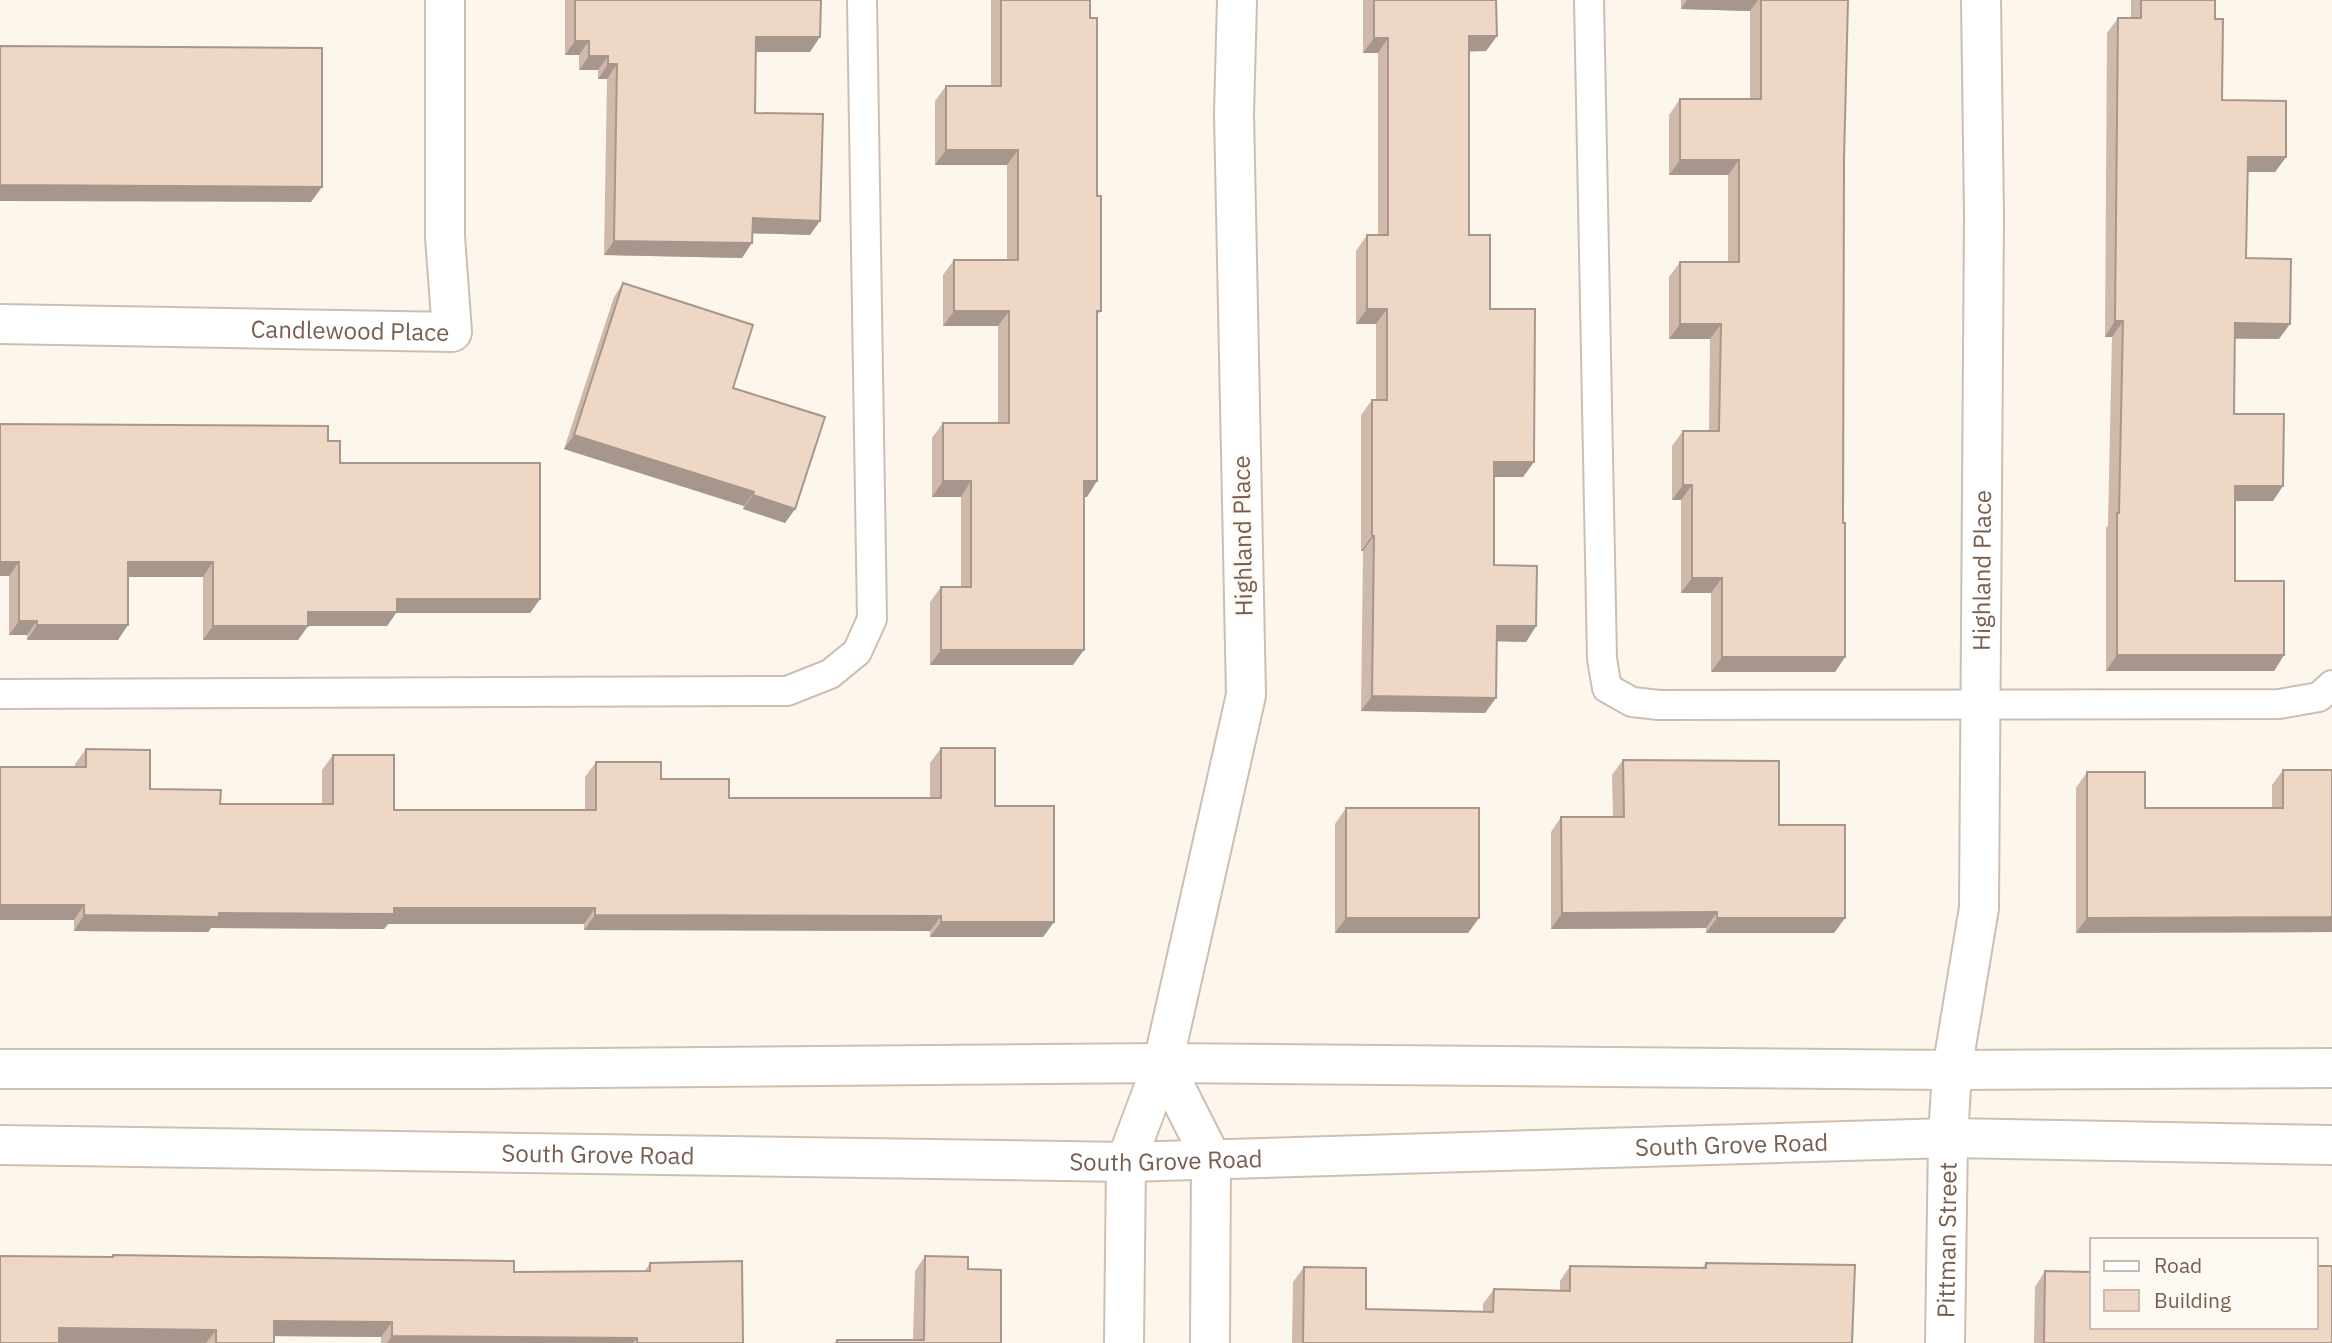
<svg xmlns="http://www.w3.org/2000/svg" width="2332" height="1343" font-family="'IBM Plex Sans',sans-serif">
<rect width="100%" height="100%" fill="#fcf6ec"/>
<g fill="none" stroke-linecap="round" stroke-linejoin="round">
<g stroke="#cebeb2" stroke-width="32">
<g id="lane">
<polyline points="1589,0 1602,659 1607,688 1632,702 1659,705 2279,704 2319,697 2332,685"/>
<polyline points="0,694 787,691 830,674 857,652 872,619 862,0"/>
</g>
</g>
<g stroke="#cebeb2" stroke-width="42">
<g id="street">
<path id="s1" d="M 0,324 L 452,332 L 445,237 L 445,0"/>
<polyline points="1163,1063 1246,695 1234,114 1237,0"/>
<path id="s2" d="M 1945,1343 L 1948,1138 L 1952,1070 L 1979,908 L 1984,215 L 1981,0"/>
</g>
</g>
<g stroke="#d0bfb0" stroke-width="42">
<g id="secondary">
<polyline points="1163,1063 1211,1158 1210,1343"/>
<polyline points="0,1069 483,1069 1163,1063 1952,1070 2332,1068"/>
<path id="s3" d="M 0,1145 L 1126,1162 L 1948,1138 L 2332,1145"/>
<polyline points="1124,1343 1126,1162 1163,1063"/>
</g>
</g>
<use href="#lane" stroke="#fff" stroke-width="28"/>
<use href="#street" stroke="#fff" stroke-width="38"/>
<use href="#secondary" stroke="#fff" stroke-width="38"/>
</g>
<g fill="#ceb9aa">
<polygon points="565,0 821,0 810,52 756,52 755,113 810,235 753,233 742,258 604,255 607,79 598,79 598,70 579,70 579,55 565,55"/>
<polygon points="991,0 1090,0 1101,311 1097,315 1087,497 1084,497 1073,665 930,665 930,602 941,587 961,587 961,497 932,497 932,438 943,423 998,423 998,326 943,326 943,275 954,260 1007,260 1007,165 935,165 935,101 946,86 991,86"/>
<polygon points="1363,0 1496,0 1497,36 1486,51 1469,51 1469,235 1490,309 1523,477 1494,477 1494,565 1536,626 1526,642 1497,641 1485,713 1361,711 1363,551 1361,551 1361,415 1372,400 1376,400 1376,324 1356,324 1356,251 1367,235 1378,235 1378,53 1363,53"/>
<polygon points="1681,0 1848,0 1844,160 1843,523 1845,657 1835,672 1711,672 1711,593 1681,593 1681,500 1672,500 1672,446 1683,431 1709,431 1710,339 1669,339 1669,277 1680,262 1728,262 1728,175 1669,175 1669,115 1680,99 1750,99 1750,11 1681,9"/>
<polygon points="2131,0 2215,0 2215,19 2222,100 2286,157 2275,172 2248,172 2246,258 2279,339 2235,339 2234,414 2273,501 2235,501 2235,581 2284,655 2274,671 2106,671 2106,528 2108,525 2112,337 2105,337 2107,33 2118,18 2131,18"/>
<polygon points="623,283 733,388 795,509 785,523 743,509 744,506 564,449 614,297"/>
<polygon points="0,424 328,441 340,463 540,599 530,613 396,613 387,626 308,626 298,640 203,640 203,577 128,577 118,640 27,640 27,635 9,635 9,576 0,576"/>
<polygon points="941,748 995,806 1054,922 1043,937 930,937 930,931 584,930 584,924 388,924 384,929 211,928 208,932 74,931 74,920 0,920 75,767 75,764 86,749 150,789 220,804 322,804 322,770 333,755 394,810 585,810 585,777 596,762 729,798 930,798 930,763"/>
<polygon points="1623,760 1779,825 1845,918 1834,933 1706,933 1706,928 1551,929 1551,832 1561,817 1613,817 1612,775"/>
<polygon points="2283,770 2332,770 2332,932 2076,933 2076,788 2087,772 2145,808 2272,808 2272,785"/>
<polygon points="1346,808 1479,918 1468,933 1335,933 1335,824"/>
<polygon points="113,1255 514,1272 645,1271 650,1263 743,1343 381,1343 381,1337 274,1336 274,1343 0,1343"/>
<polygon points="925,1256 968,1269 1001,1343 834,1343 837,1340 913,1340 915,1271"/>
<polygon points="1706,1263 1852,1343 1292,1343 1293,1282 1304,1267 1366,1309 1483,1312 1483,1304 1494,1289 1560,1290 1560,1281 1570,1266 1702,1268"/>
<polygon points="2045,1271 2332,1343 2034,1343 2035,1287"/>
</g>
<g fill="#a7968b">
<polygon points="1687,0 1758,0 1750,11 1681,9"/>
<polygon points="1469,36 1497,36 1486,51 1459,52"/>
<polygon points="756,37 820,37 810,52 746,52"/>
<polygon points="1374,38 1388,38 1378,53 1363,53"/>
<polygon points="575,41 589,41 579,55 565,55"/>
<polygon points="589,56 608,56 598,70 579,70"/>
<polygon points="608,64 617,64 607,79 598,79"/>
<polygon points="946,150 1018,150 1007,165 935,165"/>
<polygon points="2248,157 2286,157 2275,172 2238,172"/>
<polygon points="1680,160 1739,160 1728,175 1669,175"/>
<polygon points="0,185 322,187 311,202 0,201"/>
<polygon points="753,218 820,221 810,235 743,233"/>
<polygon points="614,241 752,243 742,258 604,255"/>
<polygon points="1367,309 1387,309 1376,324 1356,324"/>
<polygon points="954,311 1009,311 998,326 943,326"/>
<polygon points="2115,321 2123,321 2112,337 2105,337"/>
<polygon points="2235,323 2290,324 2279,339 2225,338"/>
<polygon points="1680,324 1721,324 1710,339 1669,339"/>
<polygon points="574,435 754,492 744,506 564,449"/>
<polygon points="1494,462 1534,462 1523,477 1484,477"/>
<polygon points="943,481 971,481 961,497 932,497"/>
<polygon points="1084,481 1097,481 1087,497 1073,497"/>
<polygon points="1683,485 1692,485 1681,500 1672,500"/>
<polygon points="2235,486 2283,486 2273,501 2224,501"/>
<polygon points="753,495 795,509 785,523 743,509"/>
<polygon points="1372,536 1374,536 1363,551 1361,551"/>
<polygon points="0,562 19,562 9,576 0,576"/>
<polygon points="128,562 213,562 203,577 118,577"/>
<polygon points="1692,578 1722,578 1711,593 1681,593"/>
<polygon points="397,599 540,599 530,613 396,613 387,626 308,626 298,640 203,640 213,626"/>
<polygon points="19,621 37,621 27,635 9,635"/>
<polygon points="37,625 128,625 118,640 27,640"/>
<polygon points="1497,626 1536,626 1526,642 1486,641"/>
<polygon points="941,650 1084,650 1073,665 930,665"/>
<polygon points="2117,655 2284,655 2274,671 2106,671"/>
<polygon points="1722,657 1845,657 1835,672 1711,672"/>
<polygon points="1372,696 1496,698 1485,713 1361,711"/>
<polygon points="0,905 84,905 74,920 0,920"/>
<polygon points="394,908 595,908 584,924 388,924 384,929 211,928 208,932 74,931 84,915"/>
<polygon points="1717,912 1706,928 1551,929 1562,913"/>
<polygon points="595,915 941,916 930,931 584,930"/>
<polygon points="2332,917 2332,932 2076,933 2087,918"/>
<polygon points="1346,918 1479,918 1468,933 1335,933"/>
<polygon points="1717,918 1845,918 1834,933 1706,933"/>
<polygon points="941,922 1054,922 1043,937 930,937"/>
<polygon points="274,1321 392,1322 381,1337 264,1336"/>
<polygon points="59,1328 216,1330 206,1343 48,1343"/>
<polygon points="392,1336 637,1338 633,1343 387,1343"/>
</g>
<g fill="#efd7c6" stroke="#a7968b" stroke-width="2">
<polygon points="575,0 821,0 820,37 756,37 755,113 823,114 820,221 753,218 752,243 614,241 617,64 608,64 608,56 589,56 589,41 575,41"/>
<polygon points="1001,0 1090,0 1090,18 1097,18 1097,196 1101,196 1101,311 1097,311 1097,481 1084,481 1084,650 941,650 941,587 971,587 971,481 943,481 943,423 1009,423 1009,311 954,311 954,260 1018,260 1018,150 946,150 946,86 1001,86"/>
<polygon points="1374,0 1496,0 1497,36 1469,36 1469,235 1490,235 1490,309 1535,309 1534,462 1494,462 1494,565 1537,566 1536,626 1497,626 1496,698 1372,696 1374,536 1372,536 1372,400 1387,400 1387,309 1367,309 1367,235 1388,235 1388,38 1374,38"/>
<polygon points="1761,0 1848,0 1844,160 1843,523 1845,523 1845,657 1722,657 1722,578 1692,578 1692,485 1683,485 1683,431 1719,431 1721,324 1680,324 1680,262 1739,262 1739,160 1680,160 1680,99 1761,99"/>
<polygon points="2141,0 2215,0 2215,19 2223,19 2222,100 2286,101 2286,157 2248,157 2246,258 2291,259 2290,324 2235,323 2234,414 2284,414 2283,486 2235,486 2235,581 2284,581 2284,655 2117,655 2117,513 2119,513 2123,321 2115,321 2118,18 2141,18"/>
<polygon points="0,46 322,48 322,187 0,185"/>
<polygon points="623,283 753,325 733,388 825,417 795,509 753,495 754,492 574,435"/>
<polygon points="0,424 328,426 328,441 340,441 340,463 540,463 540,599 397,599 397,612 308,612 308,626 213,626 213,562 128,562 128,625 37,625 37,621 19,621 19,562 0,562"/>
<polygon points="941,748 995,748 995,806 1054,806 1054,922 941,922 941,916 595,915 595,908 394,908 394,914 219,913 219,917 84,915 84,905 0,905 0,767 86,767 86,749 150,750 150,789 221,790 220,804 333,804 333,755 394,755 394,810 596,810 596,762 661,762 661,779 729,779 729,798 941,798"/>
<polygon points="1623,760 1779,761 1779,825 1845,825 1845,918 1717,918 1717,912 1562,913 1561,817 1624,817"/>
<polygon points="2283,770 2332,770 2332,917 2087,918 2087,772 2145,772 2145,808 2283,808"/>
<rect x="1346" y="808" width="133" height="110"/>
<polygon points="113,1255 514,1261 514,1272 650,1271 650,1263 742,1261 743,1343 637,1343 637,1338 392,1336 392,1322 274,1321 274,1343 216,1343 216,1330 59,1328 59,1343 0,1343 0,1256 113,1257"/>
<polygon points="925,1256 968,1257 968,1269 1001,1270 1001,1343 837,1343 837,1340 924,1340"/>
<polygon points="1706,1263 1855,1265 1852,1343 1303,1343 1304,1267 1366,1268 1366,1309 1493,1312 1494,1289 1570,1291 1570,1266 1706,1268"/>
<polygon points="2316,1266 2332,1266 2332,1343 2044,1343 2045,1271 2092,1272 2092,1327 2316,1327"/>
</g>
<g text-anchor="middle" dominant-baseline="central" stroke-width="5" stroke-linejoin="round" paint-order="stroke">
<g font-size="24" fill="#765e50" stroke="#fefaf3">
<text stroke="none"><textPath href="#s1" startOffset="350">Candlewood Place</textPath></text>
<text transform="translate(1242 536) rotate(-91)">Highland Place</text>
<text stroke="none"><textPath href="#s2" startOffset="775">Highland Place</textPath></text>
<text stroke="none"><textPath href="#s3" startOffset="1732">South Grove Road</textPath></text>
<text stroke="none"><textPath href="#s3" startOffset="598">South Grove Road</textPath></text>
<text stroke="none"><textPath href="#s3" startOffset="1166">South Grove Road</textPath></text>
<text stroke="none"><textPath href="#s2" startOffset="103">Pittman Street</textPath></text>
</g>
</g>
<rect x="2090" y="1238" width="228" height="91" fill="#fefaf3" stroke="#c8bcb2" stroke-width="2"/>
<rect x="2104" y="1261" width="35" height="10" fill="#ffffff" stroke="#c8bcb2" stroke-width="2"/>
<text x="2154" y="1273" font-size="21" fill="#765e50">Road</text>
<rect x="2104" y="1290" width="35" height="21" fill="#efd7c6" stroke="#c8bcb2" stroke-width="2"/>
<text x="2154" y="1308" font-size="21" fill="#765e50">Building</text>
</svg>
